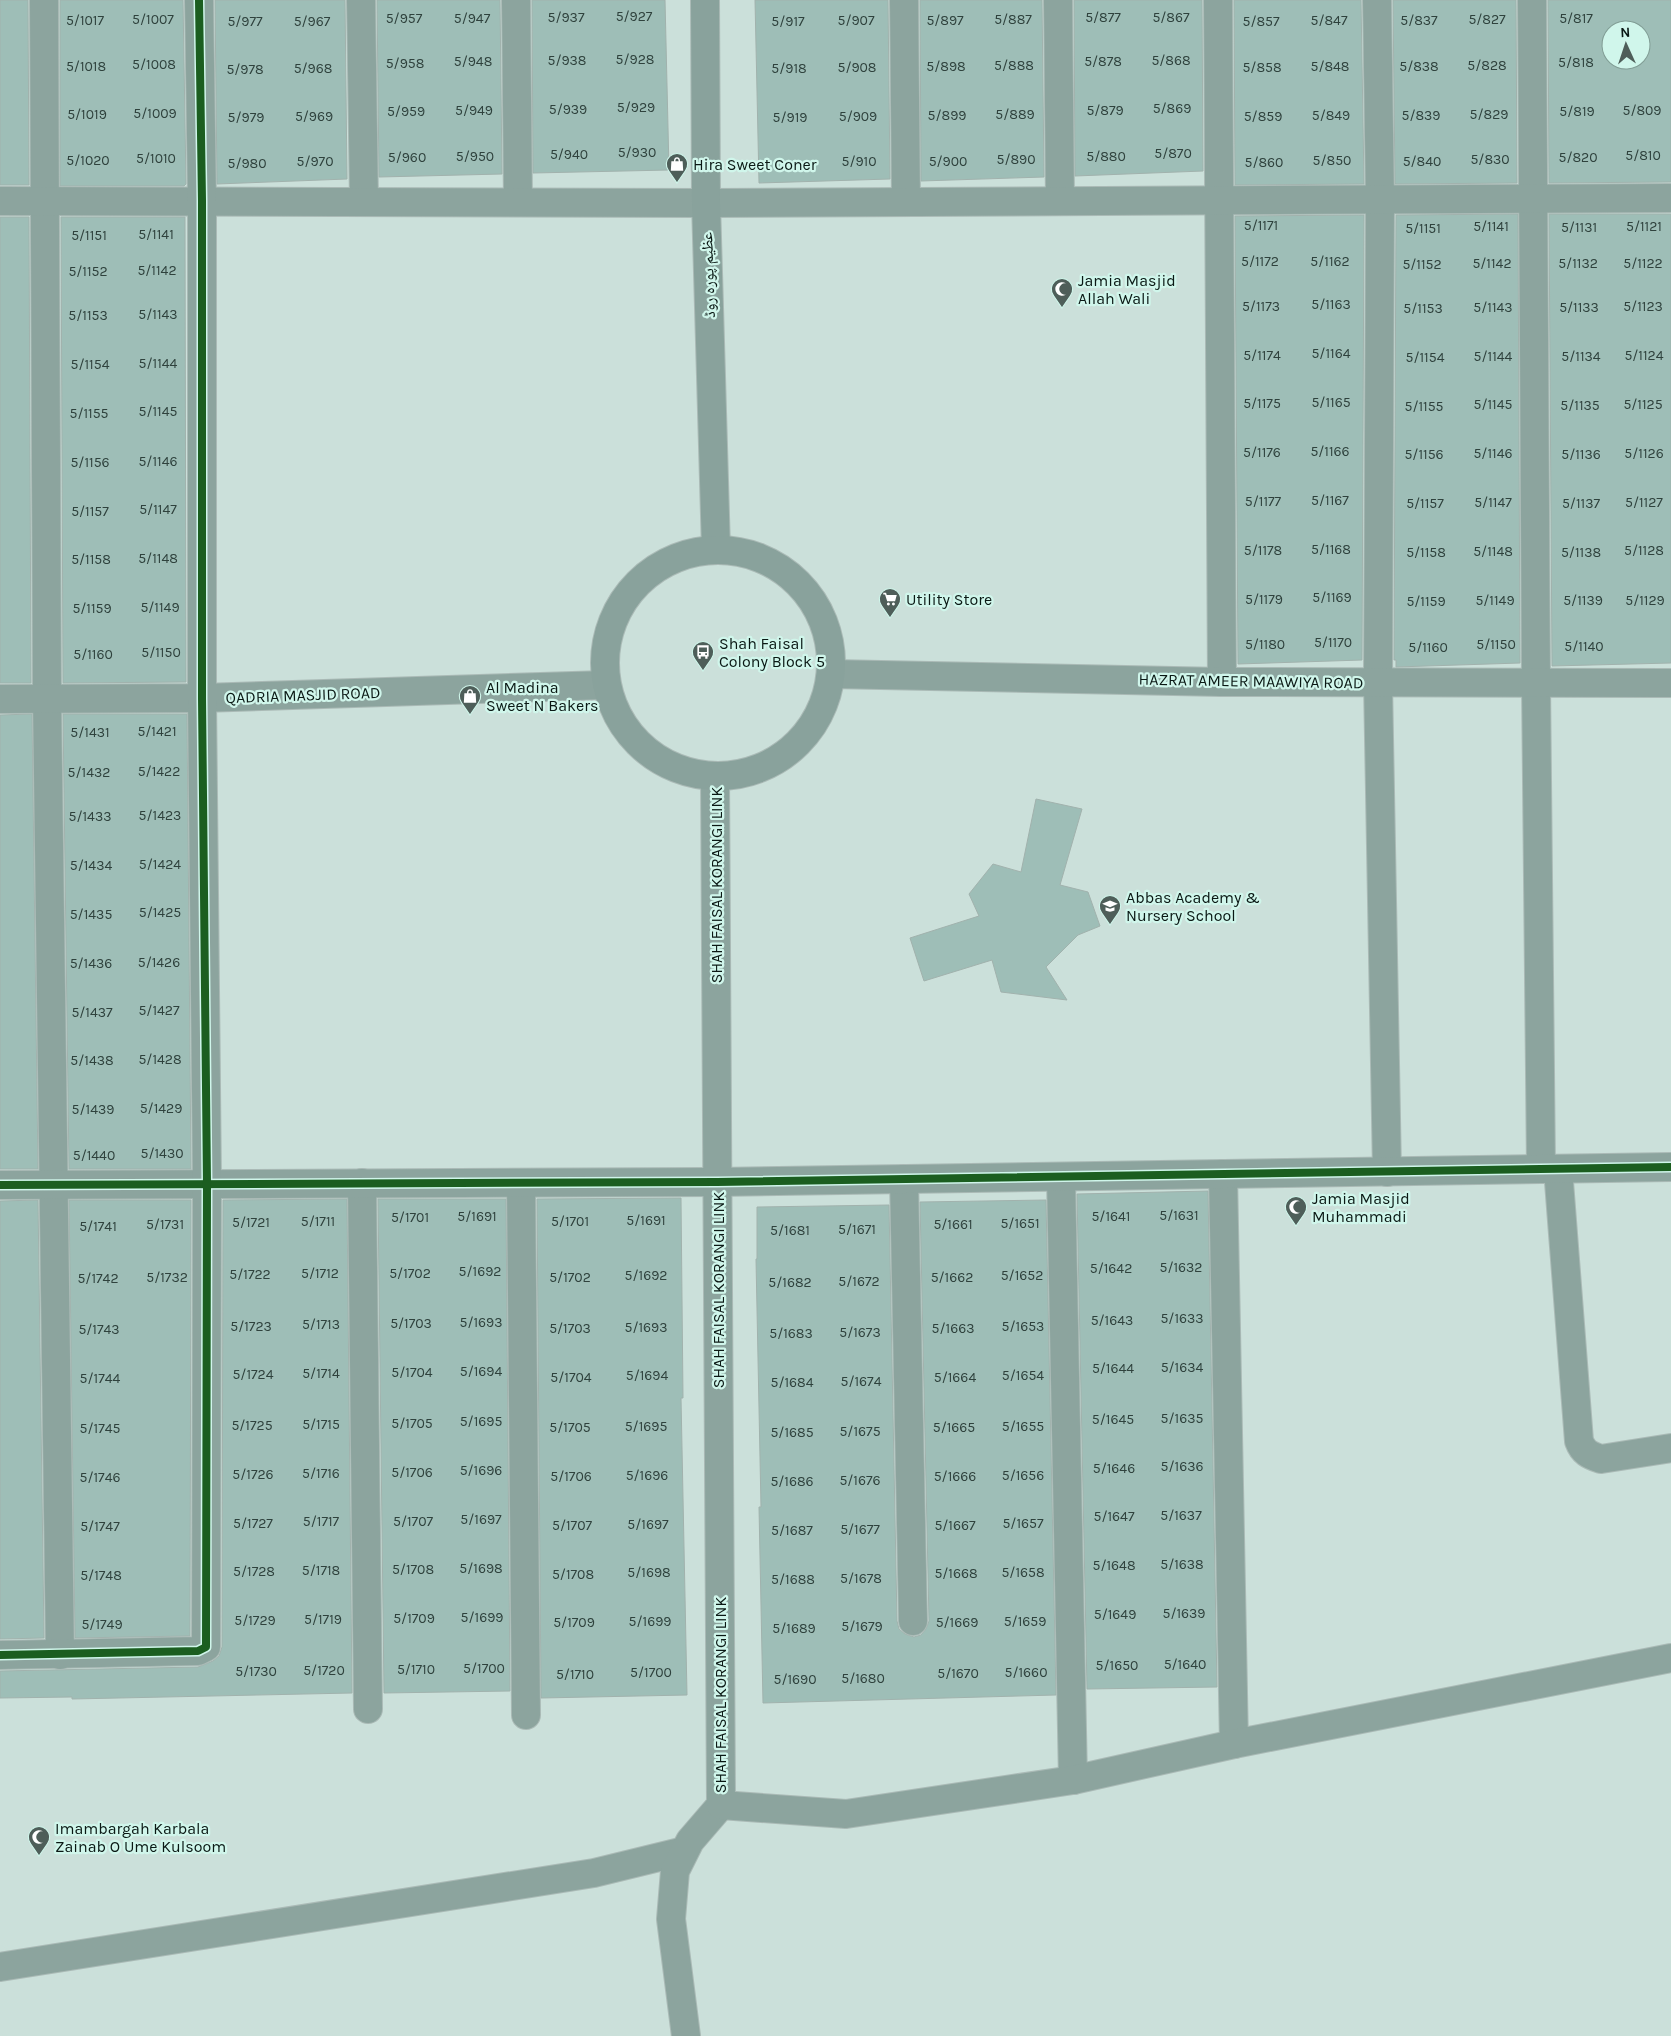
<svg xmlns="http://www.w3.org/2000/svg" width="1671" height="2036" font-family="Karla,'Noto Naskh Arabic',sans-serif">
<rect width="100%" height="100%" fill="#cbe0da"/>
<g fill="#9ebeb7" stroke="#a1b2ad" fill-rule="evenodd">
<polygon points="0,0 28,0 29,185 0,185"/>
<polygon points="60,0 183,0 186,184 184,186 60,186"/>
<polygon points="215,0 345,0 347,179 217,184"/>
<polygon points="377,0 500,0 502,174 379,177"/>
<polygon points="532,0 665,0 669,170 533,173"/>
<polygon points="755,0 888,0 890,179 759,183"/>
<polygon points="920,0 1042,0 1044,177 921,181"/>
<polygon points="1074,0 1202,0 1203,171 1075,176"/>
<polygon points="1234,0 1361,0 1364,184 1235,185"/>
<polygon points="1393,0 1516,0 1517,183 1395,184"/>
<path d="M 1548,0 L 1671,0 L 1671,182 L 1549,183 ZM 1611,30 L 1641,30 L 1641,60 L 1611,60 Z"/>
<polygon points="1518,214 1520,663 1396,667 1396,660 1394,660 1396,215"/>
<polygon points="1549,214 1671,214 1671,663 1552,666"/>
<polygon points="1364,215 1362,660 1238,664 1235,216"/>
<polygon points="0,217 29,217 31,683 0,683"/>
<polygon points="61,217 185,217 186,682 63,683"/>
<polygon points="32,714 38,1169 0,1169 0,715"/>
<polygon points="63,714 187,714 191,1169 69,1169"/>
<polygon points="1036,799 1082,809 1060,885 1088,892 1100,926 1078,935 1046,967 1067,1000 1001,992 992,960 924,981 910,938 979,916 969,894 993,864 1021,872"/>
<polygon points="1208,1191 1217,1687 1087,1689 1077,1194"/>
<polygon points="681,1198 683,1398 681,1398 687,1695 541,1698 537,1199"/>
<polygon points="347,1199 352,1693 72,1699 72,1697 0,1698 0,1671 198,1667 213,1661 219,1656 222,1647 223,1200"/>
<polygon points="378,1199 506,1199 510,1691 384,1693"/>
<polygon points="38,1200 44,1638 0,1639 0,1201"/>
<polygon points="69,1200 191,1200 190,1636 75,1638"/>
<polygon points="1046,1200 1056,1695 763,1703 759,1507 761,1507 756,1259 757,1259 757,1207 889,1205 897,1621 899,1629 905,1634 914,1637 921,1635 926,1629 929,1621 920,1202"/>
</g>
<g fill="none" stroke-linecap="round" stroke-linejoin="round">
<g stroke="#aabab6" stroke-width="30">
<g id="minor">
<polyline points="44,0 47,699 60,1655"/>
<polyline points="361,0 364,202"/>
<polyline points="516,0 518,202"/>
<polyline points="904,0 906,202"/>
<polyline points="1058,0 1060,201"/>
<polyline points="1218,0 1222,682"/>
<polyline points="1377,0 1380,200 1378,683 1387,1172"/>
<polyline points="1532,0 1536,683 1541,1169"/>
<polyline points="0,201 706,203 1671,198"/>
<polyline points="831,674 1222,682 1671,683"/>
<polyline points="0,699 202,698 605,685"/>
<path d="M 1558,1169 L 1579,1441 C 1583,1452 1589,1455 1601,1459 L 1671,1448"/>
<polyline points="1223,1174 1234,1744"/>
<polyline points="1061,1177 1073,1780"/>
<polyline points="904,1179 913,1621"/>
<polyline points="362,1183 368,1709"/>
<polyline points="521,1183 526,1715"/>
<polyline points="0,1185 717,1182 1671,1167"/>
<polyline points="0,1655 198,1651 206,1647 207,1184 202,698 202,201 199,0"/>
<polyline points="0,1967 594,1873 684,1851"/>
<polyline points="686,2036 671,1919 675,1871 690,1841 721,1805"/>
</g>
</g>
<g stroke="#aabab6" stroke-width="30">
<polyline id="tertiary" points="715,776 721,1805 846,1814 1073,1780 1234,1744 1671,1658"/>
</g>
<g stroke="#aabab6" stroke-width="30">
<g id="secondary">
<polyline points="705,0 706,203 716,550"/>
<circle cx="718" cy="663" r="113"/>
</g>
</g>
<use href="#minor" stroke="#8ca49e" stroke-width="28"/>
<use href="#tertiary" stroke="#8ca49e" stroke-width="28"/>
<use href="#secondary" stroke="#89a29c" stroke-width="28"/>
<g stroke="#d0f6eb" stroke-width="11">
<g id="cycleway">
<polyline points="0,1185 717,1182 1671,1167"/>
<polyline points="0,1655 198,1651 206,1647 207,1184 202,698 202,201 199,0"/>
</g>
</g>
<use href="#cycleway" stroke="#1b5e20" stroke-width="8"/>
</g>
<defs>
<g id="shop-pin" transform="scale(1.125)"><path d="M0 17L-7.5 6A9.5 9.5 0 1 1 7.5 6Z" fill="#4e5e59" stroke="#d0f6eb"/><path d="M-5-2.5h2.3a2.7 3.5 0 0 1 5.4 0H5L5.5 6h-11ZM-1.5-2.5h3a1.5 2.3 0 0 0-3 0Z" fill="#fff"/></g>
<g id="mosque-pin" transform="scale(1.125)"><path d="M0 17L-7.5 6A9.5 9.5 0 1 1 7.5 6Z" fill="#4e5e59" stroke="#d0f6eb"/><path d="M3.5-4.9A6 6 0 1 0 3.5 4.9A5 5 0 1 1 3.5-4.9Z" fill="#fff"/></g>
<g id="supermarket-pin" transform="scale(1.125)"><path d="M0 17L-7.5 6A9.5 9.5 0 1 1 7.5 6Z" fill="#4e5e59" stroke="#d0f6eb"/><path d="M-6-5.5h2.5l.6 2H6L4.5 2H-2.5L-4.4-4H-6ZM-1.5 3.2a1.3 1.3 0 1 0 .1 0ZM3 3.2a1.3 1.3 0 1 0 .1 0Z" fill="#fff"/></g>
<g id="bus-pin" transform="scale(1.125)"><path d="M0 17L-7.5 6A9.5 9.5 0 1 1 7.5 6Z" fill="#4e5e59" stroke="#d0f6eb"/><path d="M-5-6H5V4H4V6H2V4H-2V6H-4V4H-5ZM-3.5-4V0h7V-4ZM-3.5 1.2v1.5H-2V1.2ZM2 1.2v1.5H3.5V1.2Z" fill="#fff"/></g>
<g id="school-pin" transform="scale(1.125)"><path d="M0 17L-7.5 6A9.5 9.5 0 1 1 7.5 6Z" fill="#4e5e59" stroke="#d0f6eb"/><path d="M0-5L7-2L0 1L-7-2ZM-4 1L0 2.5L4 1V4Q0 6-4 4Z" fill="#fff"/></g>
</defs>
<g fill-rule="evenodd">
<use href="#shop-pin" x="677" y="164"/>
<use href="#mosque-pin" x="1062" y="289"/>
<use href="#supermarket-pin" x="890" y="599"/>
<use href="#bus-pin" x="703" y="652"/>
<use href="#shop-pin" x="470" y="696"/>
<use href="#school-pin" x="1110" y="906"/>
<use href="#mosque-pin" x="1296" y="1207"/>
<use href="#mosque-pin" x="39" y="1837"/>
</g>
<g text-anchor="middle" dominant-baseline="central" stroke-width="4.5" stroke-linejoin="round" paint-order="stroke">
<g font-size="14" fill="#2f423d">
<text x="634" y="16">5/927</text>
<text x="566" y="17">5/937</text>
<text x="1103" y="17">5/877</text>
<text x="1171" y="17">5/867</text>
<text x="404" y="18">5/957</text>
<text x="472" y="18">5/947</text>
<text x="1576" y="18">5/817</text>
<text x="153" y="19">5/1007</text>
<text x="1013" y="19">5/887</text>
<text x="1487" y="19">5/827</text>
<text x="85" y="20">5/1017</text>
<text x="856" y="20">5/907</text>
<text x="945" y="20">5/897</text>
<text x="1329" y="20">5/847</text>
<text x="1419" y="20">5/837</text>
<text x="245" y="21">5/977</text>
<text x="312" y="21">5/967</text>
<text x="788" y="21">5/917</text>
<text x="1261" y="21">5/857</text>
<text x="635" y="59">5/928</text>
<text x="567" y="60">5/938</text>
<text x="1171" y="60">5/868</text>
<text x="473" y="61">5/948</text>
<text x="1103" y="61">5/878</text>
<text x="1576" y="62">5/818</text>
<text x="405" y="63">5/958</text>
<text x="154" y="64">5/1008</text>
<text x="1014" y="65">5/888</text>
<text x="1487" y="65">5/828</text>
<text x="86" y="66">5/1018</text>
<text x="946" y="66">5/898</text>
<text x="1330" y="66">5/848</text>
<text x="1419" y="66">5/838</text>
<text x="857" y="67">5/908</text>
<text x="1262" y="67">5/858</text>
<text x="313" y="68">5/968</text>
<text x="789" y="68">5/918</text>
<text x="245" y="69">5/978</text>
<text x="636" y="107">5/929</text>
<text x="1172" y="108">5/869</text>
<text x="568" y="109">5/939</text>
<text x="474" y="110">5/949</text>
<text x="1105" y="110">5/879</text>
<text x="1642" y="110">5/809</text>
<text x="406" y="111">5/959</text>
<text x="1577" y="111">5/819</text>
<text x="155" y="113">5/1009</text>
<text x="87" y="114">5/1019</text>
<text x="1015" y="114">5/889</text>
<text x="1489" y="114">5/829</text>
<text x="947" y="115">5/899</text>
<text x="1331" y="115">5/849</text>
<text x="1421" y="115">5/839</text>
<text x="314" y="116">5/969</text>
<text x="858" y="116">5/909</text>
<text x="1263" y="116">5/859</text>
<text x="246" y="117">5/979</text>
<text x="790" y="117">5/919</text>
<text x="637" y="152">5/930</text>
<text x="1173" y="153">5/870</text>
<text x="569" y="154">5/940</text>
<text x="1643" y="155">5/810</text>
<text x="475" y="156">5/950</text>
<text x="1106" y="156">5/880</text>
<text x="407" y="157">5/960</text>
<text x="1578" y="157">5/820</text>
<text x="156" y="158">5/1010</text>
<text x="1016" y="159">5/890</text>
<text x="1490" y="159">5/830</text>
<text x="88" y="160">5/1020</text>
<text x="1332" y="160">5/850</text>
<text x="315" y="161">5/970</text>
<text x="859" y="161">5/910</text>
<text x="948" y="161">5/900</text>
<text x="1422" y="161">5/840</text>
<text x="1264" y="162">5/860</text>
<text x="247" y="163">5/980</text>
<text x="1261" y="225">5/1171</text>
<text x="1491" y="226">5/1141</text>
<text x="1644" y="226">5/1121</text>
<text x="1579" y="227">5/1131</text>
<text x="1423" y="228">5/1151</text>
<text x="156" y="234">5/1141</text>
<text x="89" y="235">5/1151</text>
<text x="1260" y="261">5/1172</text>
<text x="1330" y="261">5/1162</text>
<text x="1492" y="263">5/1142</text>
<text x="1578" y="263">5/1132</text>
<text x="1643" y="263">5/1122</text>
<text x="1422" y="264">5/1152</text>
<text x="157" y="270">5/1142</text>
<text x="88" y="271">5/1152</text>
<text x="1331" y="304">5/1163</text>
<text x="1261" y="306">5/1173</text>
<text x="1643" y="306">5/1123</text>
<text x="1493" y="307">5/1143</text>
<text x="1579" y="307">5/1133</text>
<text x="1423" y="308">5/1153</text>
<text x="158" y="314">5/1143</text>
<text x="88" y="315">5/1153</text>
<text x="1331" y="353">5/1164</text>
<text x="1262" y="355">5/1174</text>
<text x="1644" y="355">5/1124</text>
<text x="1493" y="356">5/1144</text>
<text x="1581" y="356">5/1134</text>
<text x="1425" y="357">5/1154</text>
<text x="158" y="363">5/1144</text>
<text x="90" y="364">5/1154</text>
<text x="1331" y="402">5/1165</text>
<text x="1262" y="403">5/1175</text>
<text x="1493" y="404">5/1145</text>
<text x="1643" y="404">5/1125</text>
<text x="1580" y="405">5/1135</text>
<text x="1424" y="406">5/1155</text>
<text x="158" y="411">5/1145</text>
<text x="89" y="413">5/1155</text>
<text x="1330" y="451">5/1166</text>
<text x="1262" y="452">5/1176</text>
<text x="1493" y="453">5/1146</text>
<text x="1644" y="453">5/1126</text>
<text x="1424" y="454">5/1156</text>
<text x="1581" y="454">5/1136</text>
<text x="158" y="461">5/1146</text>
<text x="90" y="462">5/1156</text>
<text x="1330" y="500">5/1167</text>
<text x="1263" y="501">5/1177</text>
<text x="1493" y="502">5/1147</text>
<text x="1644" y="502">5/1127</text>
<text x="1425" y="503">5/1157</text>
<text x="1581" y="503">5/1137</text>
<text x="158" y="509">5/1147</text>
<text x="90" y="511">5/1157</text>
<text x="1331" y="549">5/1168</text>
<text x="1263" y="550">5/1178</text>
<text x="1644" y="550">5/1128</text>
<text x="1493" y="551">5/1148</text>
<text x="1426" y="552">5/1158</text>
<text x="1581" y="552">5/1138</text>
<text x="158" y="558">5/1148</text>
<text x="91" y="559">5/1158</text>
<text x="1332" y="597">5/1169</text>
<text x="1264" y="599">5/1179</text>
<text x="1495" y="600">5/1149</text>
<text x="1583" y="600">5/1139</text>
<text x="1645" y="600">5/1129</text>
<text x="1426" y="601">5/1159</text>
<text x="160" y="607">5/1149</text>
<text x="92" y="608">5/1159</text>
<text x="1333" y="642">5/1170</text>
<text x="1265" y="644">5/1180</text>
<text x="1496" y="644">5/1150</text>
<text x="1584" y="646">5/1140</text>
<text x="1428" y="647">5/1160</text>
<text x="161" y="652">5/1150</text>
<text x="93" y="654">5/1160</text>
<text x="157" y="731">5/1421</text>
<text x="90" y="732">5/1431</text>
<text x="159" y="771">5/1422</text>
<text x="89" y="772">5/1432</text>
<text x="160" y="815">5/1423</text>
<text x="90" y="816">5/1433</text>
<text x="160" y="864">5/1424</text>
<text x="91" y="865">5/1434</text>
<text x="160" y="912">5/1425</text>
<text x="91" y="914">5/1435</text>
<text x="159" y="962">5/1426</text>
<text x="91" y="963">5/1436</text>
<text x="159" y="1010">5/1427</text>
<text x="92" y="1012">5/1437</text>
<text x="160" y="1059">5/1428</text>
<text x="92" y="1060">5/1438</text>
<text x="161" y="1108">5/1429</text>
<text x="93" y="1109">5/1439</text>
<text x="162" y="1153">5/1430</text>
<text x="94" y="1155">5/1440</text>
<text x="1179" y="1215">5/1631</text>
<text x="477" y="1216">5/1691</text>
<text x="1111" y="1216">5/1641</text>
<text x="410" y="1217">5/1701</text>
<text x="646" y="1220">5/1691</text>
<text x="318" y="1221">5/1711</text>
<text x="570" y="1221">5/1701</text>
<text x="251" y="1222">5/1721</text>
<text x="1020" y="1223">5/1651</text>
<text x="165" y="1224">5/1731</text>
<text x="953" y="1224">5/1661</text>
<text x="98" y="1226">5/1741</text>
<text x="857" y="1229">5/1671</text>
<text x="790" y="1230">5/1681</text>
<text x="1181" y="1267">5/1632</text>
<text x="1111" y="1268">5/1642</text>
<text x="480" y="1271">5/1692</text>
<text x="320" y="1273">5/1712</text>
<text x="410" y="1273">5/1702</text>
<text x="250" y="1274">5/1722</text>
<text x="646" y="1275">5/1692</text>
<text x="1022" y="1275">5/1652</text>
<text x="167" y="1277">5/1732</text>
<text x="570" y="1277">5/1702</text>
<text x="952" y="1277">5/1662</text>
<text x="98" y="1278">5/1742</text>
<text x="859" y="1281">5/1672</text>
<text x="790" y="1282">5/1682</text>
<text x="1182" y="1318">5/1633</text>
<text x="1112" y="1320">5/1643</text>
<text x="481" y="1322">5/1693</text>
<text x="411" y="1323">5/1703</text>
<text x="321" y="1324">5/1713</text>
<text x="251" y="1326">5/1723</text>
<text x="1023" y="1326">5/1653</text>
<text x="646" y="1327">5/1693</text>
<text x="570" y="1328">5/1703</text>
<text x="953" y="1328">5/1663</text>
<text x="99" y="1329">5/1743</text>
<text x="860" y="1332">5/1673</text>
<text x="791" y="1333">5/1683</text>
<text x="1182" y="1367">5/1634</text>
<text x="1113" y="1368">5/1644</text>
<text x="481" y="1371">5/1694</text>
<text x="412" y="1372">5/1704</text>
<text x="321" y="1373">5/1714</text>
<text x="253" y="1374">5/1724</text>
<text x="647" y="1375">5/1694</text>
<text x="1023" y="1375">5/1654</text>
<text x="571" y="1377">5/1704</text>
<text x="955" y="1377">5/1664</text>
<text x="100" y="1378">5/1744</text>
<text x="861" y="1381">5/1674</text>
<text x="792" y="1382">5/1684</text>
<text x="1182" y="1418">5/1635</text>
<text x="1113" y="1419">5/1645</text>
<text x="481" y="1421">5/1695</text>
<text x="412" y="1423">5/1705</text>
<text x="321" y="1424">5/1715</text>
<text x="252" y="1425">5/1725</text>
<text x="646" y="1426">5/1695</text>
<text x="1023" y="1426">5/1655</text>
<text x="570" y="1427">5/1705</text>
<text x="954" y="1427">5/1665</text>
<text x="100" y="1428">5/1745</text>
<text x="860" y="1431">5/1675</text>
<text x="792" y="1432">5/1685</text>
<text x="1182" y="1466">5/1636</text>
<text x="1114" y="1468">5/1646</text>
<text x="481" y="1470">5/1696</text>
<text x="412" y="1472">5/1706</text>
<text x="321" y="1473">5/1716</text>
<text x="253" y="1474">5/1726</text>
<text x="647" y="1475">5/1696</text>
<text x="1023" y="1475">5/1656</text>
<text x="571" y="1476">5/1706</text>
<text x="955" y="1476">5/1666</text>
<text x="100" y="1477">5/1746</text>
<text x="860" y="1480">5/1676</text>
<text x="792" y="1481">5/1686</text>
<text x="1181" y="1515">5/1637</text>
<text x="1114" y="1516">5/1647</text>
<text x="481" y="1519">5/1697</text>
<text x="321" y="1521">5/1717</text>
<text x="413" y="1521">5/1707</text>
<text x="253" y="1523">5/1727</text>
<text x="1023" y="1523">5/1657</text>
<text x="648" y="1524">5/1697</text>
<text x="572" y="1525">5/1707</text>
<text x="955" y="1525">5/1667</text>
<text x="100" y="1526">5/1747</text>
<text x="860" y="1529">5/1677</text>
<text x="792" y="1530">5/1687</text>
<text x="1182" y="1564">5/1638</text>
<text x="1114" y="1565">5/1648</text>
<text x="481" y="1568">5/1698</text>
<text x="413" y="1569">5/1708</text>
<text x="321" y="1570">5/1718</text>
<text x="254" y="1571">5/1728</text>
<text x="649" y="1572">5/1698</text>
<text x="1023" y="1572">5/1658</text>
<text x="956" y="1573">5/1668</text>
<text x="573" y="1574">5/1708</text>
<text x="101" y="1575">5/1748</text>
<text x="861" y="1578">5/1678</text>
<text x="793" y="1579">5/1688</text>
<text x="1184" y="1613">5/1639</text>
<text x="1115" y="1614">5/1649</text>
<text x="482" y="1617">5/1699</text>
<text x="414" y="1618">5/1709</text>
<text x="323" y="1619">5/1719</text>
<text x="255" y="1620">5/1729</text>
<text x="650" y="1621">5/1699</text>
<text x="1025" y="1621">5/1659</text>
<text x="574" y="1622">5/1709</text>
<text x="957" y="1622">5/1669</text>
<text x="102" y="1624">5/1749</text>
<text x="862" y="1626">5/1679</text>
<text x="794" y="1628">5/1689</text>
<text x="1185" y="1664">5/1640</text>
<text x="1117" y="1665">5/1650</text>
<text x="484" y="1668">5/1700</text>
<text x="416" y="1669">5/1710</text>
<text x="324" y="1670">5/1720</text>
<text x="256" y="1671">5/1730</text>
<text x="651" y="1672">5/1700</text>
<text x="1026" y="1672">5/1660</text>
<text x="958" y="1673">5/1670</text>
<text x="575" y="1674">5/1710</text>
<text x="863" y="1678">5/1680</text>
<text x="795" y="1679">5/1690</text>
</g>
<g font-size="16" fill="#0a1814" stroke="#d0f6eb" text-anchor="start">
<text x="693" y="164">Hira Sweet Coner</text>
<text x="1078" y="280">Jamia Masjid<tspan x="1078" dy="18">Allah Wali</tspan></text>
<text x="906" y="599">Utility Store</text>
<text x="719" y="643">Shah Faisal<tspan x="719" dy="18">Colony Block 5</tspan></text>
<text x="486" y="687">Al Madina<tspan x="486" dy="18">Sweet N Bakers</tspan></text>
<text x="1126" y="897">Abbas Academy &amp;<tspan x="1126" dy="18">Nursery School</tspan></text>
<text x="1312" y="1198">Jamia Masjid<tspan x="1312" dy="18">Muhammadi</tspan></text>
<text x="55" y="1828">Imambargah Karbala<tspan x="55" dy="18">Zainab O Ume Kulsoom</tspan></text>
</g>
<g font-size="16" fill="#0a1814" stroke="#d0f6eb">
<text transform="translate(708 275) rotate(-92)">عظیم پورہ روڈ</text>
<text transform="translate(1251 681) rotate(1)">HAZRAT AMEER MAAWIYA ROAD</text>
<text transform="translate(303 695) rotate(-2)">QADRIA MASJID ROAD</text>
<text transform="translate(716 885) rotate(-90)">SHAH FAISAL KORANGI LINK</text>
<text transform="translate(718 1290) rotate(-90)">SHAH FAISAL KORANGI LINK</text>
<text transform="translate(720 1695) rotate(-90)">SHAH FAISAL KORANGI LINK</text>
</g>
</g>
<g transform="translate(1626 45) rotate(357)"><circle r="24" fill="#d0f6eb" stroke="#819d95"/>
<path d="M0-4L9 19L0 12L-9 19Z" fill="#4e5e59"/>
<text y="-8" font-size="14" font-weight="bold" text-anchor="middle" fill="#0a1814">N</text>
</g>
</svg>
